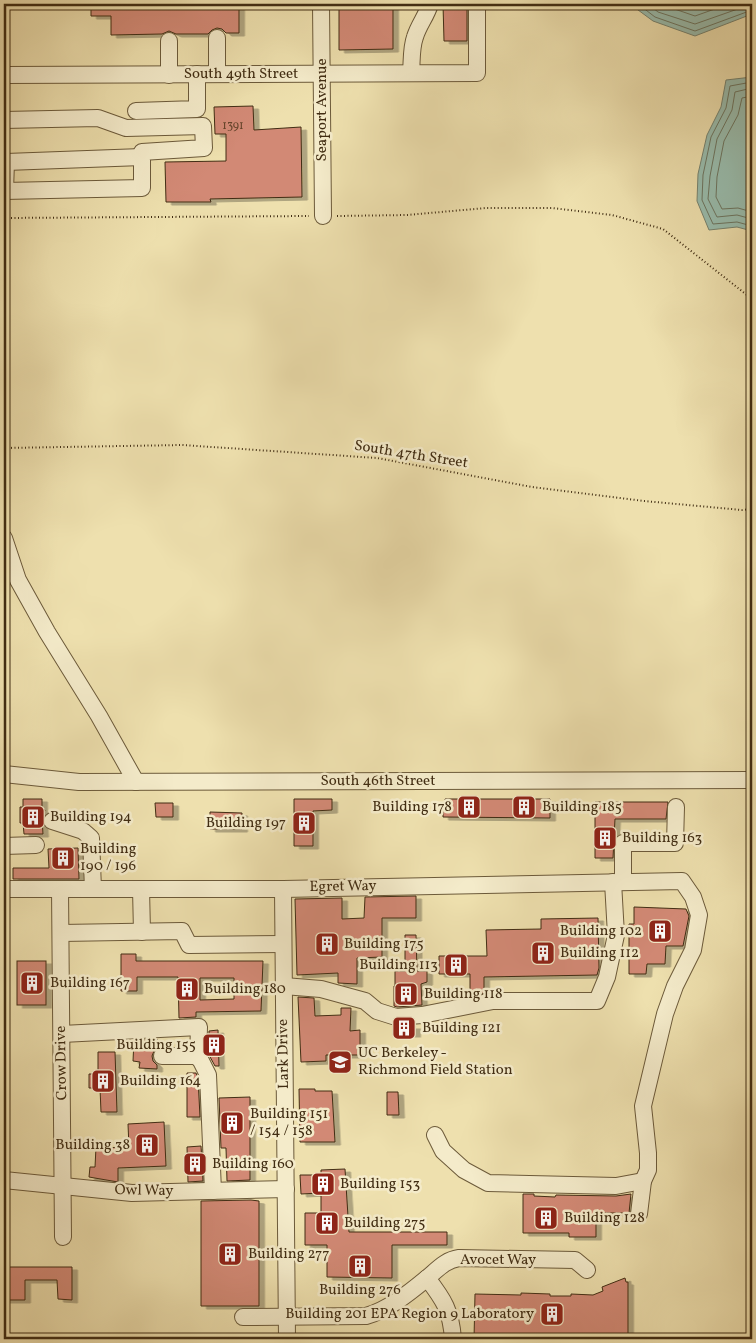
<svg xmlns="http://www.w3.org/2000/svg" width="756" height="1343" font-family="Vollkorn,serif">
<defs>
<filter id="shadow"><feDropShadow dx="5.5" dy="3" stdDeviation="0" flood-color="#0004"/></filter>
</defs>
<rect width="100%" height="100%" fill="#eee0ae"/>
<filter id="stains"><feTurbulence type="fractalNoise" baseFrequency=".004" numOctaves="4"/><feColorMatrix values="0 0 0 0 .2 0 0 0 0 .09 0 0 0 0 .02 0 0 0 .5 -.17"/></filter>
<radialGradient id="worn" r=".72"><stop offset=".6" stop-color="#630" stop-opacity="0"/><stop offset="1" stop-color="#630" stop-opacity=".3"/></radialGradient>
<g fill="#99bdae" stroke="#768370">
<polygon points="630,4 752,4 752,14 695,36 653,21"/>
<polygon points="752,77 752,231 737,227 709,230 697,201 698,174 707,135 721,107 726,80"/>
</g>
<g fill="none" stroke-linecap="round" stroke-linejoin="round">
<g stroke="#6d7560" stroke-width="1">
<polyline points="638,4 655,17 695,31 752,10"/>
<polyline points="648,4 658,12 695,24 752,4"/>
<polyline points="660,4 695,16 729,4"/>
<polyline points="752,82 730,86 726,108 711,137 703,175 702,200 713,224 737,222 752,226"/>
<polyline points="752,88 735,92 732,110 717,139 710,176 708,199 717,217 737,215 752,219"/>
<polyline points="752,96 742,98 738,115 724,141 717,177 716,197 722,209 738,208 752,212"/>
</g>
</g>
<g fill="#d28974" stroke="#412d13" fill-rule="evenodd" filter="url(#shadow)">
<polygon points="91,4 239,4 239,33 226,33 222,29 217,28 212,30 208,34 176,34 169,31 162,34 111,35 111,16 91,16"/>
<polygon points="342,4 393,4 393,49 339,50 339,5"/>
<polygon points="443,4 467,4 467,41 444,41"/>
<polygon points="253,106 254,130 301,127 302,197 210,199 211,202 166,202 165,162 226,161 226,134 215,134 214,107"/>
<polygon points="23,799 42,799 42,810 45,810 42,818 43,834 24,834 23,823 20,823 20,807 23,807"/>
<polygon points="294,799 332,799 332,810 313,811 313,846 294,846"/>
<polygon points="445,799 550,799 550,818 443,817 443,803 445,803"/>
<polygon points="595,802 668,802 666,819 615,819 613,858 595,858"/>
<polygon points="155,803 173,803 173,817 156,817"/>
<polygon points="210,812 242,813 242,829 210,829"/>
<polygon points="78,848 79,879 13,879 13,868 49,868 48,849"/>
<polygon points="416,896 416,918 382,918 382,957 357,958 357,984 338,983 338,973 297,975 295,899 342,898 342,919 364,918 365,897"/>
<polygon points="634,907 686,909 689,916 683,946 666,946 665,964 647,964 646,974 629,974 629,924 634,924"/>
<polygon points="598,918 599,968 597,975 484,977 484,993 470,995 470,974 439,974 439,956 487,956 486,930 541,929 541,919"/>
<polygon points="405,935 416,935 417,971 427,971 427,982 421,984 422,1005 397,1007 394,1006 394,986 395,986 395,971 405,971"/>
<path d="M 121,954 L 136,954 L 136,961 L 263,961 L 261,1011 L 196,1012 L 196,1017 L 179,1018 L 178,977 L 137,977 L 137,991 L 121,991 ZM 200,978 L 234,978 L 234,999 L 200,1000 Z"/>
<rect x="17" y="961" width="29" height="44"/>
<polygon points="298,997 314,998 315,1016 341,1015 341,1008 351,1008 350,1031 360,1030 360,1048 358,1048 358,1055 326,1055 326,1061 301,1062"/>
<rect x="393" y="1026" width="22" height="8"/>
<polygon points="218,1030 219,1066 215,1066 209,1055 209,1031"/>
<polygon points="134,1040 158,1040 157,1047 154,1051 152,1056 153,1061 157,1065 157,1069 139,1068 140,1062 133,1061"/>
<polygon points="98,1052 115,1052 117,1112 101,1112 100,1088 89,1088 89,1074 98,1074"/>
<polygon points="187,1073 196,1073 198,1078 200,1117 187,1117"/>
<polygon points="299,1089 315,1089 315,1091 332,1091 335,1142 300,1142"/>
<polygon points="387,1092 398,1092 399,1115 387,1115"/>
<polygon points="250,1097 250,1180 227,1181 226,1148 221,1148 219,1098"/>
<polygon points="164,1122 166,1166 118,1168 118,1182 89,1177 90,1167 95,1167 96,1147 129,1148 128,1124"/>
<polygon points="201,1146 203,1181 188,1182 187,1147"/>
<polygon points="345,1169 349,1232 447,1232 447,1245 392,1245 392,1278 327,1277 327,1245 305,1245 305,1213 321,1213 321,1193 301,1194 300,1175 321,1175 321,1170"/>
<polygon points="523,1194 534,1194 534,1196 555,1197 556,1195 616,1196 631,1194 629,1213 596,1213 596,1237 569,1237 569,1233 523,1233"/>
<polygon points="251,1200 259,1201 259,1306 201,1306 201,1201"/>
<polygon points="4,1267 72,1267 72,1300 58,1299 57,1280 25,1280 25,1300 4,1300"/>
<polygon points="625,1278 626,1282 628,1282 628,1339 474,1339 475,1294 521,1295 521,1293 550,1294 550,1296 571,1296 571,1294 593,1295 603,1291 602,1287"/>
</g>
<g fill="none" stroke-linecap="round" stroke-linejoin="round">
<g stroke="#6c5a3a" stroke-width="18">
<g id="minor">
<polyline points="321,4 323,216"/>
<polyline points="217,38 217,74"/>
<polyline points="169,41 169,75"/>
<path d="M 411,73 C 412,61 411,48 415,37 C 419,24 426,17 430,4"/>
<polyline points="4,75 477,73 477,4"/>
<polyline points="136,111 197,109 197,74"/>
<polyline points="4,120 98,118 126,128 203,126 204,148 142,152 142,188 4,191"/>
<polyline points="5,191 6,162 142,157"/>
<polyline points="4,538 18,580 47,632 99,716 136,782"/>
<polyline points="4,774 79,782 752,780"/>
<polyline points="52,821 83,831 91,838 93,889"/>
<polyline points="4,846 36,845"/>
<polyline points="623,882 623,843 675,843 676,807"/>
<polyline points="4,889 283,889 682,881 693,897 699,915 693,950 675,986 665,1014 643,1106 648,1153 648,1170 643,1181 639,1214"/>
<polyline points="60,889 63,1237"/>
<polyline points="141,889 142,932"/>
<polyline points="283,889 287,1339"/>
<polyline points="61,933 182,931 189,945 283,944"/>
<polyline points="284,986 321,989 365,1001 377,1011 396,1017 422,1015 493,1001 597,1001 607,977 616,935 613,882"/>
<polyline points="62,1034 199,1027 198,1058"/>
<polyline points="162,1056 196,1056 200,1059 208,1075 213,1191"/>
<polyline points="435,1135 443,1151 464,1170 488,1183 616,1186 643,1181"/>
<polyline points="4,1180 132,1193 286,1189"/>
<path d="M 427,1278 C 444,1300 451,1311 453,1339"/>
<path d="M 243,1317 L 366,1316 C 388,1310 409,1293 426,1279 C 437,1270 445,1260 459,1258 L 575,1260 L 587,1270"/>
</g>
</g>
<g stroke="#412d13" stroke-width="2" stroke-dasharray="1 2.5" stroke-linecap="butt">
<polyline points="337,216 407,215 486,208 552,208 612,215 663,229 752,299"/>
<polyline points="4,218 309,216"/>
<polyline points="4,448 182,445 377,458 532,487 644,501 742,510 752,509"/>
</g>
<use href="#minor" stroke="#f4ebca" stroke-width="16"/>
</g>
<defs>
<g id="building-square" transform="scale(1.25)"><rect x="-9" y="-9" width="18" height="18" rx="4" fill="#8f2418" stroke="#f4ebca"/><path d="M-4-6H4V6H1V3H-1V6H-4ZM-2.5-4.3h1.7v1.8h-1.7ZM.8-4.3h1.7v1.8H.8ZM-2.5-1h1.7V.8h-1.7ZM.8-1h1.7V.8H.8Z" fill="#fff"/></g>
<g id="university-square" transform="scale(1.25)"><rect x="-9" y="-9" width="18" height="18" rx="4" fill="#8f2418" stroke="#f4ebca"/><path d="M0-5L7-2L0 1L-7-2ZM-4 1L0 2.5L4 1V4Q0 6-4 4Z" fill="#fff"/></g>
</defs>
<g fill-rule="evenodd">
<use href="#building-square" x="469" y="807"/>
<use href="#building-square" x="524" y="807"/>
<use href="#building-square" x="33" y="817"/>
<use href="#building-square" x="304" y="823"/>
<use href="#building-square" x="605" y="838"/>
<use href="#building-square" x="63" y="858"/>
<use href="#building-square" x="660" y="931"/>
<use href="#building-square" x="327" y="944"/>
<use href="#building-square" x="543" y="953"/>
<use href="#building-square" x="456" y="965"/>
<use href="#building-square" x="32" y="983"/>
<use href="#building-square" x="187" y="989"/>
<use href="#building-square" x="406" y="994"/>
<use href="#building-square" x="404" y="1028"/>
<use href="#building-square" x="214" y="1045"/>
<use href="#university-square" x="340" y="1062"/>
<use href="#building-square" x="103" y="1081"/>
<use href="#building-square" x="232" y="1123"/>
<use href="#building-square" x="147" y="1145"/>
<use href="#building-square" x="195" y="1164"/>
<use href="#building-square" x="323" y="1184"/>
<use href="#building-square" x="546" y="1218"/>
<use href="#building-square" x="327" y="1223"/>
<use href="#building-square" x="230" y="1254"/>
<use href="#building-square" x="360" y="1266"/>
<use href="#building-square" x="552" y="1314"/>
</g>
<g text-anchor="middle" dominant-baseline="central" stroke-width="5" stroke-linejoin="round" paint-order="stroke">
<g font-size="12" fill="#65442b">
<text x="233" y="126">1391</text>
</g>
<g font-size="15" fill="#412d13" stroke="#f4ebca">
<text x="241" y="74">South 49th Street</text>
<text transform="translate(322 110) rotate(-90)">Seaport Avenue</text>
<text transform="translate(411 455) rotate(9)">South 47th Street</text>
<text x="378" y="781">South 46th Street</text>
<text transform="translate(343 887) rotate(-1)">Egret Way</text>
<text transform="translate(284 1054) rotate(-91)">Lark Drive</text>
<text transform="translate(62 1063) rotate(-91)">Crow Drive</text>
<text transform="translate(144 1191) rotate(1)">Owl Way</text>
<text x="498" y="1260">Avocet Way</text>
</g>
<g font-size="15" fill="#412d13" stroke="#f4ebca" text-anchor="start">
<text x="452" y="807" text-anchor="end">Building 178</text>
<text x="542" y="807">Building 185</text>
<text x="50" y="817">Building 194</text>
<text x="286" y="823" text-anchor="end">Building 197</text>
<text x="622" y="838">Building 163</text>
<text x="80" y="849">Building<tspan x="80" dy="17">190 / 196</tspan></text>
<text x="642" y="931" text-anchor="end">Building 102</text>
<text x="344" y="944">Building 175</text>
<text x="560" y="953">Building 112</text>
<text x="438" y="965" text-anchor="end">Building 113</text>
<text x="50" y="983">Building 167</text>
<text x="204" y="989">Building 180</text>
<text x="424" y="994">Building 118</text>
<text x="422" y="1028">Building 121</text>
<text x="196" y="1045" text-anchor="end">Building 155</text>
<text x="358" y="1053">UC Berkeley -<tspan x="358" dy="17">Richmond Field Station</tspan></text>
<text x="120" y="1081">Building 164</text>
<text x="250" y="1114">Building 151<tspan x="250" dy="17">/ 154 / 158</tspan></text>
<text x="130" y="1145" text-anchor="end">Building 38</text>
<text x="212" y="1164">Building 160</text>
<text x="340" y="1184">Building 153</text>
<text x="564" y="1218">Building 128</text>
<text x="344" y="1223">Building 275</text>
<text x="248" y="1254">Building 277</text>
<text x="360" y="1290" text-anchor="middle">Building 276</text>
<text x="534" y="1314" text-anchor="end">Building 201 EPA Region 9 Laboratory</text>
</g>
</g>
<rect width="756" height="1343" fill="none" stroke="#eee0ae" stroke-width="20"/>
<rect x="5" y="5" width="746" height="1333" fill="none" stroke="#412d13" stroke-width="2.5"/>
<rect x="10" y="10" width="736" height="1323" fill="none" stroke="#412d13"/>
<rect width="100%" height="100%" filter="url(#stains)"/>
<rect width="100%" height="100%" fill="url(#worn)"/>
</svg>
